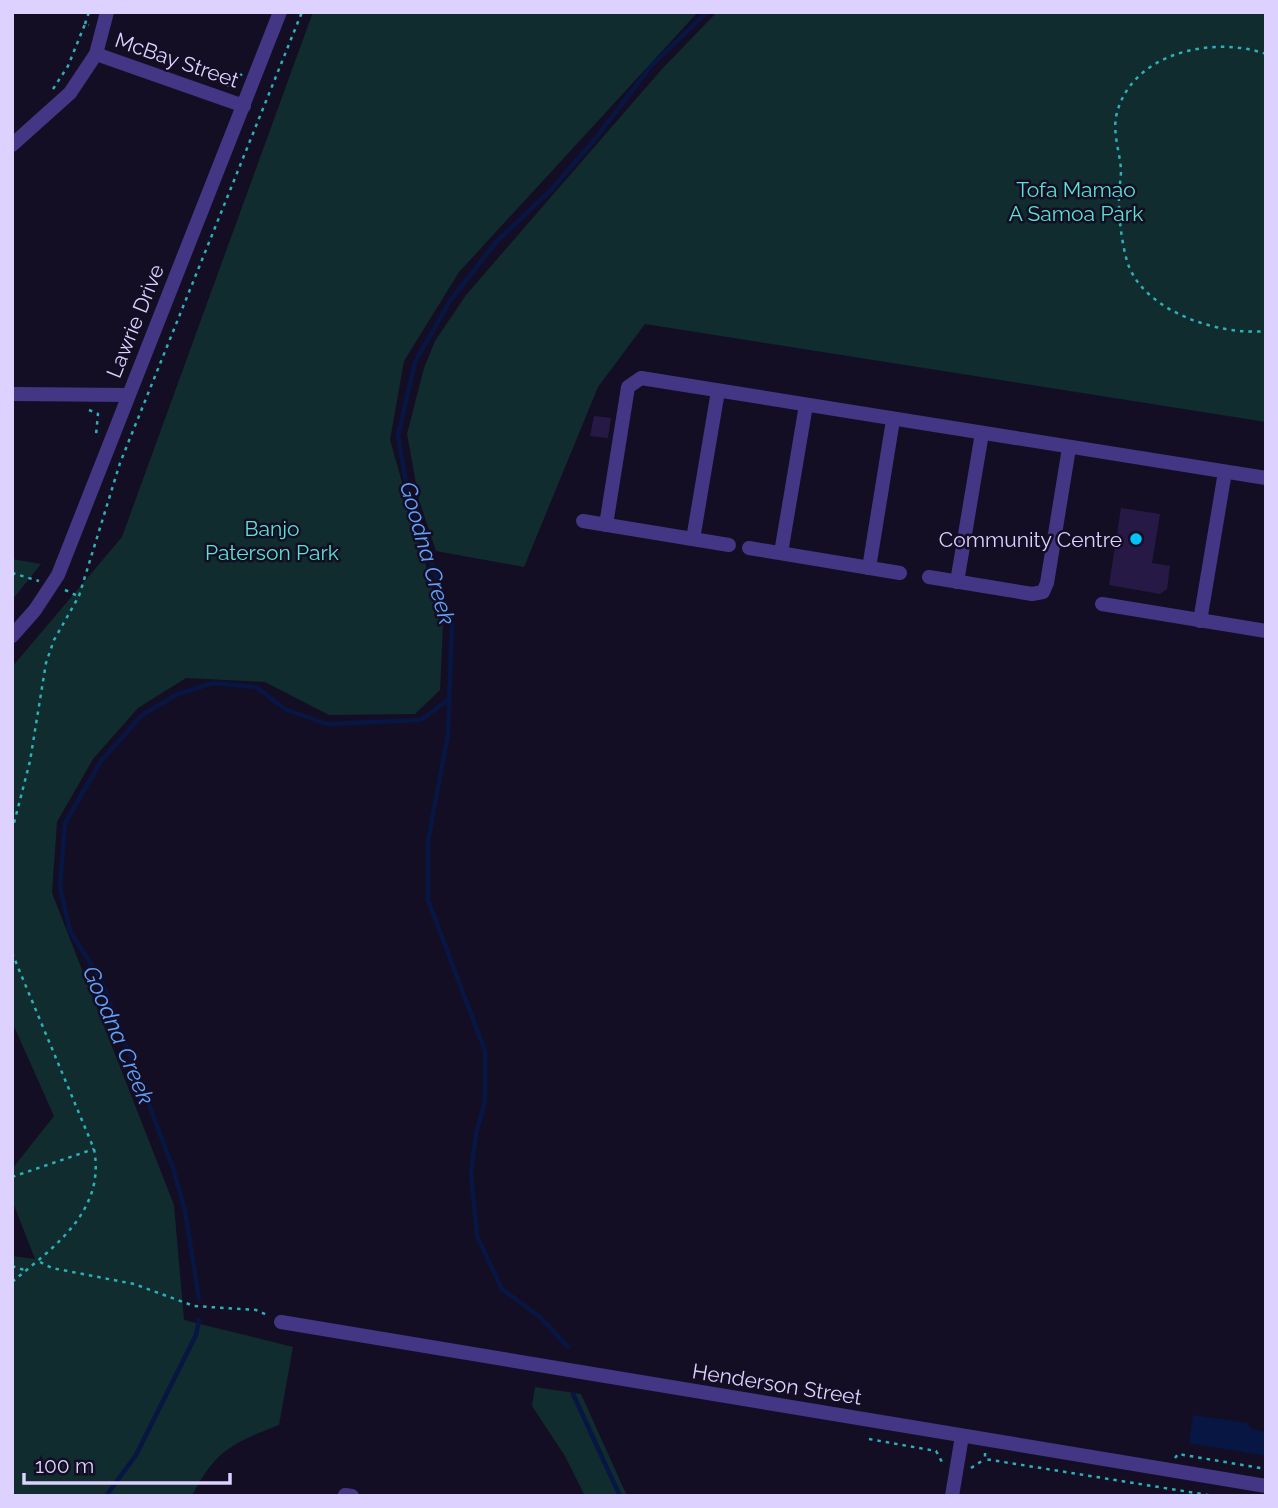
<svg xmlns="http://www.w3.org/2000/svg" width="1278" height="1508" font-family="Raleway,sans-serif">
<rect width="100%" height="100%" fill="#140e24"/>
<g fill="#102c2e">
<path d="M 313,12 L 698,12 L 459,272 L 404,361 L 390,440 L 443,626 L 440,690 L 415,714 L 329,715 L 265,682 L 186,678 L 138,708 L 93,759 L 57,822 L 52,893 L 174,1205 L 184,1320 L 293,1347 L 279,1425 C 233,1443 215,1450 192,1496 L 12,1496 L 12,1256 L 35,1259 L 12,1200 L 12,1169 L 54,1116 L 12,1022 L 12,667 L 122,537 Z"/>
<polygon points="717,12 1266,12 1266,422 645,324 598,387 524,567 436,551 419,500 407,434 424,368 435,341 466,295 662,69"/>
<polygon points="12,559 41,564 12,600"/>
<polygon points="535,1387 581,1394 627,1496 585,1496 565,1456 532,1406"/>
</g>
<polygon fill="#081643" points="1193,1415 1247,1423 1252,1429 1266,1432 1266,1456 1189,1443"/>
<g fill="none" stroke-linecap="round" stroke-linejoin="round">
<g stroke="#081643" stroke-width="4.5">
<polyline points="199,1299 185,1211 173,1168 102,982 70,931 60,887 65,823 101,761 142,715 178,694 213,683 256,687 285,709 327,724 421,720 449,699"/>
<polyline points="568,1347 540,1317 502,1289 477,1236 471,1173 476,1134 485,1101 485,1051 428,900 428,841 448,734 452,624 408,493 398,436 415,362 450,301 496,242 551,190 595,139 652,65 707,12"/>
<polyline points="573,1394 620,1496"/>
<polyline points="106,1496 136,1455 196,1335 199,1320"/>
</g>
</g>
<g fill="#271946">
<polygon points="594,416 611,418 608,438 590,436"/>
<polygon points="1121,508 1160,514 1152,563 1170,566 1167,589 1160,594 1109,585"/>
</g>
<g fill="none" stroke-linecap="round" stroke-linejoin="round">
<g stroke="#2bb1b9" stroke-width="2.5" stroke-dasharray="3.5 5" stroke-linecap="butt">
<polyline points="85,24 89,12"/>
<path d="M 1266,54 C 1213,35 1129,53 1116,117 C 1113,135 1120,153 1121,170 C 1121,181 1118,192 1119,202 C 1119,221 1122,243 1127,261 C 1142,311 1219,336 1266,331"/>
<polyline points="227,86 242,74"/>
<polyline points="53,89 68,66 85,24 89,25"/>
<polyline points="89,410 98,414 96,435 99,436"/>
<polyline points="12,573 39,581"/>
<polyline points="65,590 78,596"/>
<polyline points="12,831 30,761 46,663 54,640 79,596 120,463 302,12"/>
<path d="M 12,953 L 94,1149 C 106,1211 54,1247 12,1282"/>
<polyline points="12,1177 94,1149"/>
<polyline points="40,1262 52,1268 134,1284 194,1306 256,1310 269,1316"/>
<polyline points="12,1266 27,1271"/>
<polyline points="869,1439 936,1451 943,1464"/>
<polyline points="985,1453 985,1459 1214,1496"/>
<polyline points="1175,1458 1178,1454 1266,1469"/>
<polyline points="971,1468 985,1459"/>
</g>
<g stroke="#433785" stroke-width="14">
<polyline points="96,54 244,106"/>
<polyline points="12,145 70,93 96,54 107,12"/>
<polyline points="12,394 128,395"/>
<polyline points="583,521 729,545"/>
<polyline points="606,525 628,387 641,378 1266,478"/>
<polyline points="693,539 718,391"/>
<polyline points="749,548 900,573"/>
<polyline points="781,553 806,405"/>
<polyline points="869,568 893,420"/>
<polyline points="929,577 1032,594 1043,592 1047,583 1069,448"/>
<polyline points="957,582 982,433"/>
<polyline points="1102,604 1266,631"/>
<polyline points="1200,621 1225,472"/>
<polyline points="12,636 35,610 58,575 280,12"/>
<polyline points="281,1322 1266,1486"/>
<polyline points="345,1495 352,1496"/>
<polyline points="952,1496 962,1436"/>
</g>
</g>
<circle fill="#00c5fc" stroke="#140e24" stroke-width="2.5" cx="1136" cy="539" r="7"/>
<g text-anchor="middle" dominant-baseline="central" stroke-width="5" stroke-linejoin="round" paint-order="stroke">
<g font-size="21" fill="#dcd1ff" stroke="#140e24">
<text transform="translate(177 60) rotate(19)">McBay Street</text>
<text transform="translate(135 321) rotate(-68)">Lawrie Drive</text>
<text transform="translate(777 1384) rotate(9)">Henderson Street</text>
</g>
<g font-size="21" fill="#59e3d1" stroke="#140e24">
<text x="1076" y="189">Tofa Mamao<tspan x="1076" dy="24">A Samoa Park</tspan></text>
<text x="272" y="528">Banjo<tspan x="272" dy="24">Paterson Park</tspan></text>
</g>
<g font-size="21" fill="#dcd1ff" stroke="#140e24" text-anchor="end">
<text x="1122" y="539">Community Centre</text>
</g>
<g font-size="23" font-style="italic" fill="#5fa2ff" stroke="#140e24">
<text transform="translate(428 553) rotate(74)">Goodna Creek</text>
<text transform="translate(119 1035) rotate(67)">Goodna Creek</text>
</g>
</g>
<rect width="1278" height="1508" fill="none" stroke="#dcd1ff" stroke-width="28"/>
<path d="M24 1473v10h206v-10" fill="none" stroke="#dcd1ff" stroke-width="3.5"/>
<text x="35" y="1473" font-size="21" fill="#dcd1ff" stroke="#140e24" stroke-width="5" paint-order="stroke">100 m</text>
</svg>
